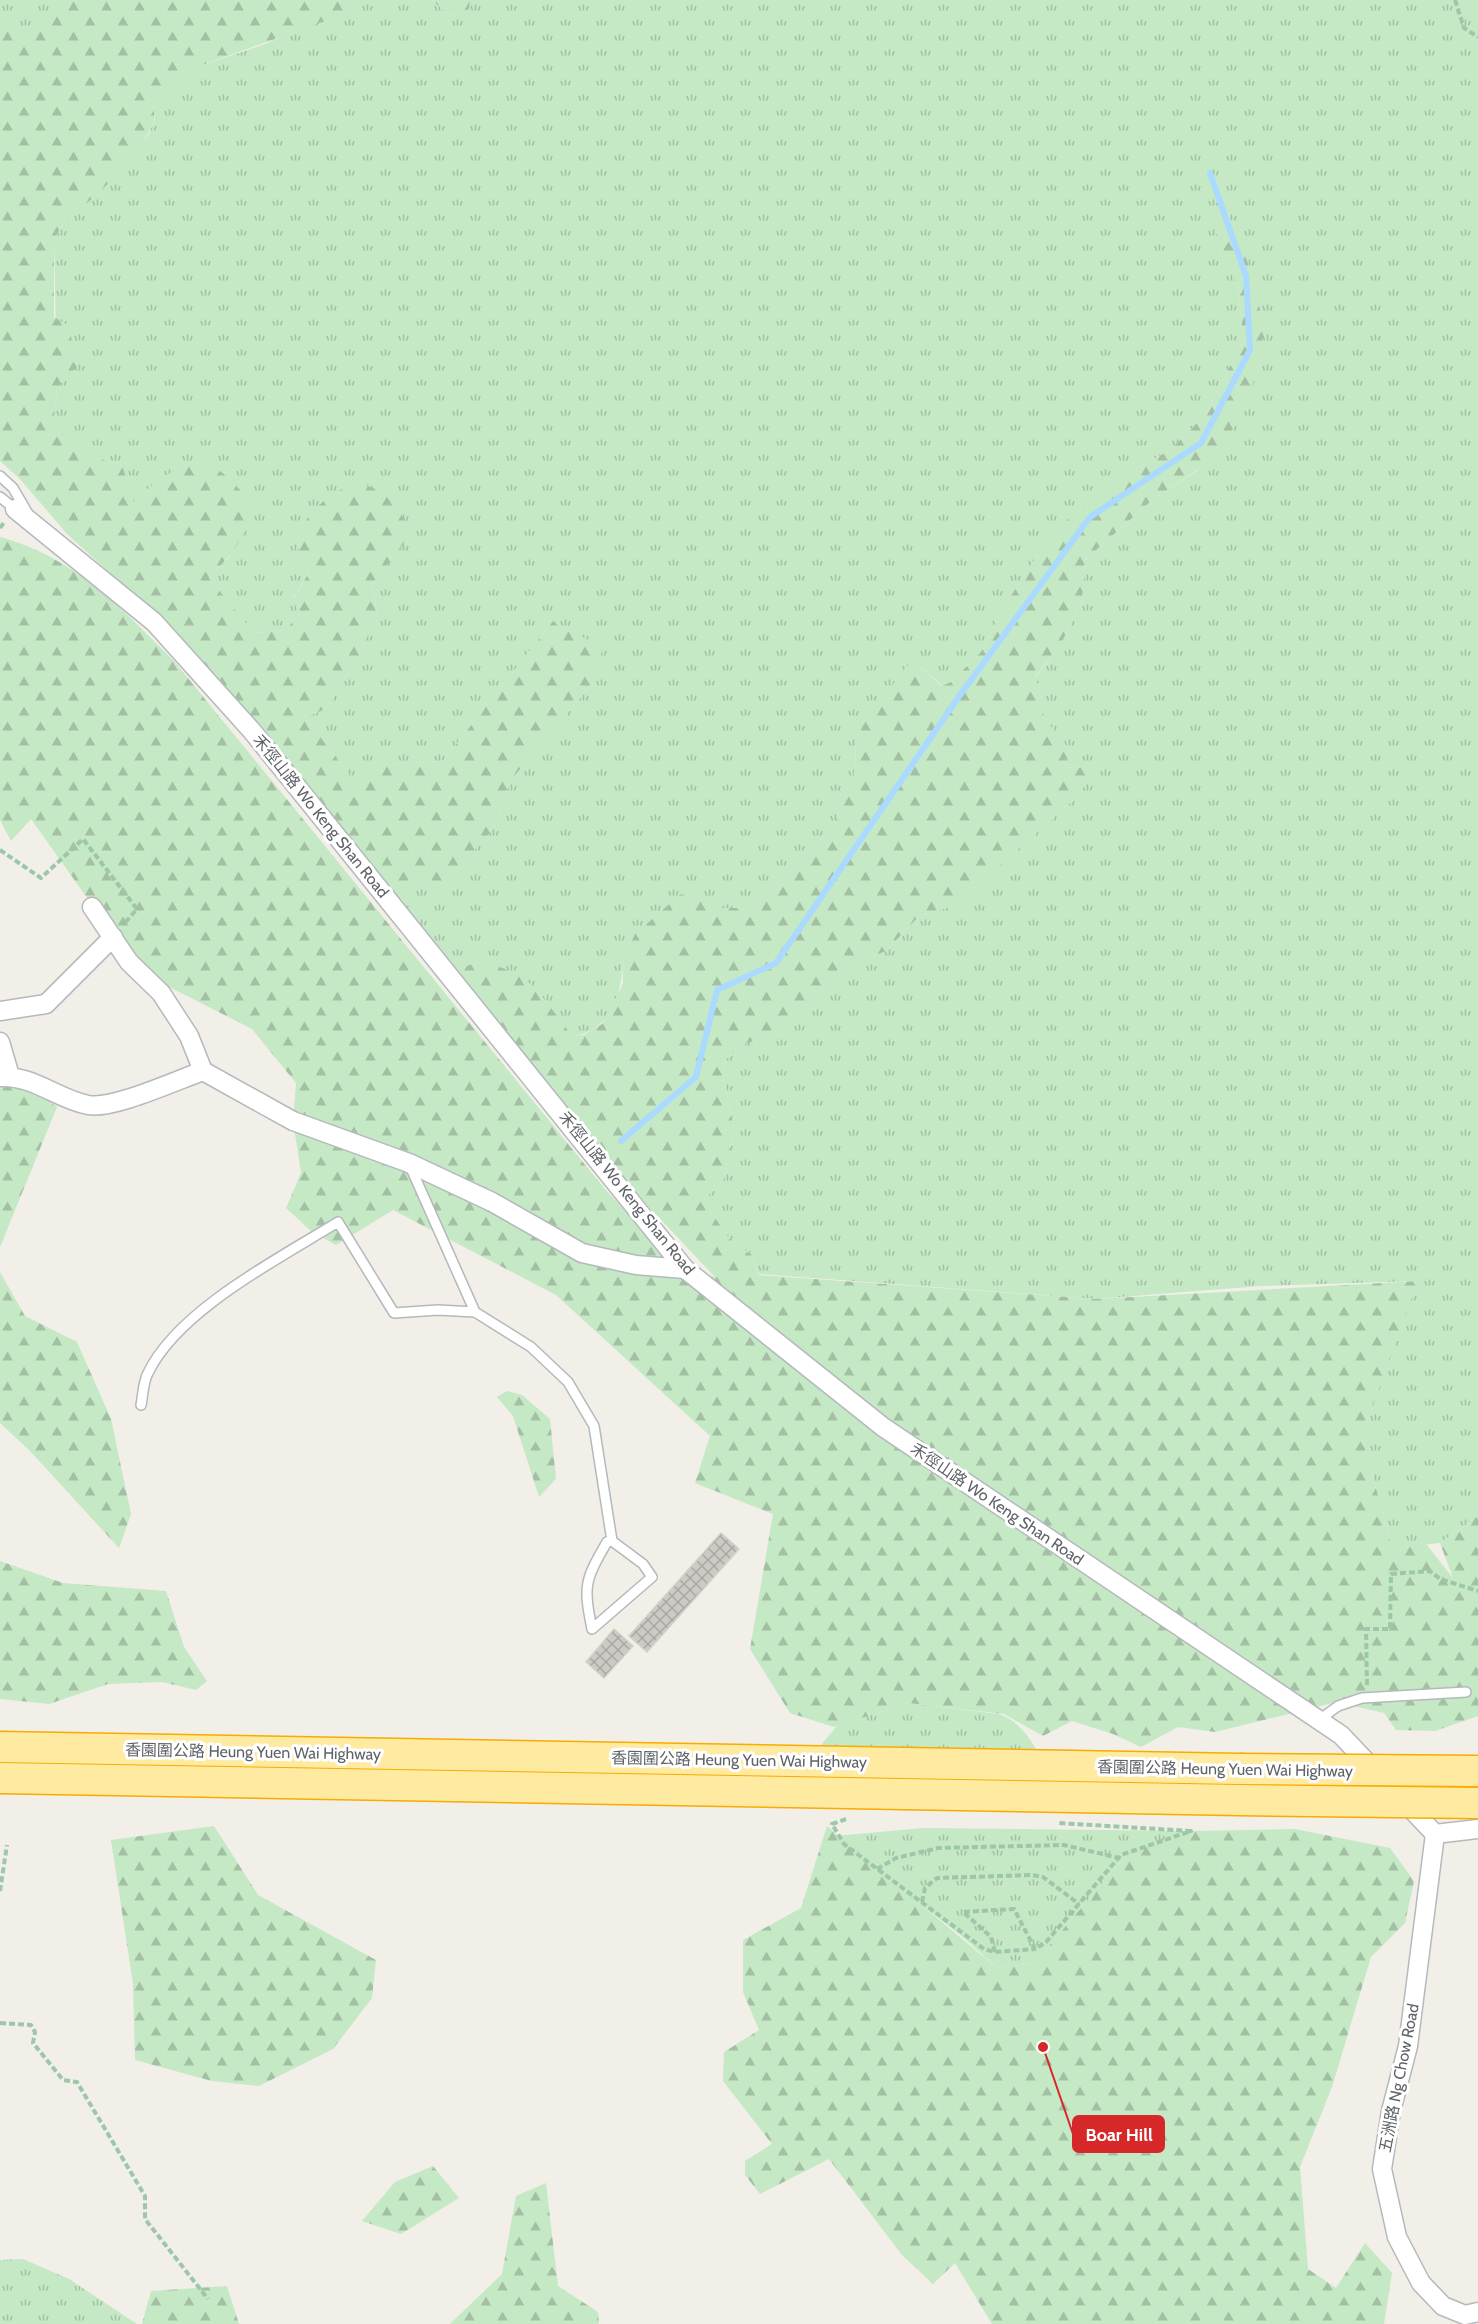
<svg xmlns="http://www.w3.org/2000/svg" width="1478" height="2324" font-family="Cabin,'Noto Sans SC',sans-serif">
<defs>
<pattern id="grass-tufts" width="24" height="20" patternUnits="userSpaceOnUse" patternTransform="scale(1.5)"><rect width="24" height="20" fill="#c5e8c5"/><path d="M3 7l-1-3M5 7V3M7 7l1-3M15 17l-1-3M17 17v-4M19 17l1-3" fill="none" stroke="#a3c0a4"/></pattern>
<pattern id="forest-firs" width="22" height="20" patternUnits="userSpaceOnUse" patternTransform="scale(1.5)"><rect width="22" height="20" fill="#c5e8c5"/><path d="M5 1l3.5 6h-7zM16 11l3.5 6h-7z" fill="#a3c0a4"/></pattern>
<pattern id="building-cross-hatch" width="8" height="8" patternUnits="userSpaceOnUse" patternTransform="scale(1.5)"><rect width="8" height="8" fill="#cccac5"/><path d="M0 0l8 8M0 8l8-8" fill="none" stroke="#a9a8a4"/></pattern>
</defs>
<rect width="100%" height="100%" fill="#f1efe8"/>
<g fill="url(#grass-tufts)">
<polygon points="0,0 66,0 38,25 0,32"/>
<path d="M 370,0 L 432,0 L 450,16 L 468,9 L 470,0 L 1478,0 L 1478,1516 L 1440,1543 L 1392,1548 L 1362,1436 L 1417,1281 L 1261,1286 L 1096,1299 L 759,1274 L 751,1254 L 733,1244 L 703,1200 L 723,1181 L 734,1129 L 723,1073 L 724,1061 L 741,1046 L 782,1029 L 850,965 L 886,951 L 920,915 L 954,906 L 1080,794 L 1091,772 L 1086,767 L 1065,768 L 1069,749 L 1044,718 L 1041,693 L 1035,678 L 1062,642 L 1082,600 L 1085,560 L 1150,502 L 1198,470 L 1265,328 L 1217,250 L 1238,285 L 1243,340 L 1206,414 L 1170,450 L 1121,477 L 1037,556 L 1003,608 L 981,652 L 951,682 L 943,686 L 913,661 L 856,738 L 855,770 L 833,827 L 751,908 L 716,908 L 681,895 L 622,962 C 623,994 609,1033 572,1036 L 559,1019 L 484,961 L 455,969 L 400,902 L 494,828 L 510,781 L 591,685 L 553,621 L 443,761 L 391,764 L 356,783 L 305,717 L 326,709 L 361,653 L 377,612 L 372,584 L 413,531 L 297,545 L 310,571 L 293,598 L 299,614 L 286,630 L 253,633 L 209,578 L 230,556 L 134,504 L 122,465 L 76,452 L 53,427 L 57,388 L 54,239 L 64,222 L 66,207 L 85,204 L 118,172 L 149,134 L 155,119 L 153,107 L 197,67 L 262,45 Z"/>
<path d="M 908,1703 L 999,1714 C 1018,1721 1029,1736 1038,1753 L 815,1752 L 837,1726 Z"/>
<polygon points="924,1828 1195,1831 1131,1850 1034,1963 997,1968 964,1938 834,1836"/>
<polygon points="23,2259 69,2279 137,2324 0,2324 0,2260"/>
</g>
<g fill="url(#forest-firs)">
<path d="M 66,0 L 370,0 L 328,20 L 197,67 L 153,107 C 154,112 155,117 154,121 C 149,140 101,195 84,205 C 77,209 73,208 66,208 L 64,222 L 54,239 L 54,317 L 69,326 L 77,367 L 57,388 L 53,427 L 76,452 L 122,465 L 134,503 C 153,481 184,457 215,469 C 227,473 240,491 250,500 C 247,538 235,551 209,578 L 254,633 L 286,630 L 299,614 L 293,599 L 310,571 L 297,545 L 309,514 L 334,492 L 361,483 L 384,493 L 414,531 L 372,584 L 377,612 L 361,653 L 326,709 L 305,717 L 356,783 L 390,764 L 443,761 L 553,621 L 603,648 L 591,685 L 510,781 L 494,828 L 436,894 L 422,885 L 400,902 L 169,626 L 68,535 L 19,478 L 0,461 L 0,32 L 38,25 Z"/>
<polygon points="432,0 470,0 469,9 450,16"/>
<path d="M 1215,221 L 1245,253 L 1265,328 L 1252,389 L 1229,436 L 1197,470 L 1150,502 L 1085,560 L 1082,600 L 1062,642 L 1035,677 L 1041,693 L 1044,718 L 1069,749 L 1066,768 L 1087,767 L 1091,772 L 1080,794 L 954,906 L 920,915 L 886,951 L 850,965 L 782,1029 L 741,1046 L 724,1061 L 723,1073 L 734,1129 L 723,1181 L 703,1200 L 733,1244 L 751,1254 L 759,1275 L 1096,1299 L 1418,1281 L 1362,1436 L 1392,1548 L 1426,1544 L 1453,1578 L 1440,1543 L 1478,1516 L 1478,1716 L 1435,1731 L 1396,1730 L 1384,1713 L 1337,1702 L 1215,1732 L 1178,1727 L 1141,1747 L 1113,1734 L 1072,1721 L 1043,1736 L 1004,1714 L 908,1703 L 834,1727 L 790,1713 L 750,1649 L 773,1514 L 695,1483 L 710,1436 L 556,1295 L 393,1210 L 336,1245 L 311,1231 L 286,1208 L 301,1173 L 293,1121 L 296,1083 L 252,1029 L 140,972 L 31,819 L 11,841 L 0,820 L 0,537 C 73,556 122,609 174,661 L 604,1188 L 639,1226 L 685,1269 L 715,1277 L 647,1205 L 455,969 L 484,961 L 515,973 L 536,988 L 572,1036 L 584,1035 L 602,1024 L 623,984 L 622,962 L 635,934 L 681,894 L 716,908 L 751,908 L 833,827 L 855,770 L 856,738 L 868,717 L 906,667 L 913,661 L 942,686 L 951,682 L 981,652 L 1003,608 L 1037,556 L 1069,517 L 1121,477 L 1170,450 L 1206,414 L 1243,340 L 1238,285 L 1217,250 Z"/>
<polygon points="0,1086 28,1087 57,1107 0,1247"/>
<polygon points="0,1272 25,1316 77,1342 111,1419 131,1514 119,1548 30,1451 0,1423"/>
<polygon points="507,1391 522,1395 550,1419 556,1479 539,1497 513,1416 497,1397"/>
<polygon points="0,1561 63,1583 166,1591 184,1647 207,1681 196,1690 162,1682 108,1684 49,1704 0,1699"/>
<polygon points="214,1826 258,1895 376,1960 372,1998 333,2049 259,2086 212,2081 135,2060 133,1984 111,1840"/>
<polygon points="827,1826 997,1968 1034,1963 1131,1850 1195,1831 1295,1829 1390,1848 1414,1881 1405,1923 1371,1957 1332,2087 1300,2167 1308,2269 1336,2288 1365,2243 1392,2273 1384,2324 992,2324 955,2263 933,2284 902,2255 829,2159 760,2194 745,2175 745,2161 772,2144 723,2081 724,2052 759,2030 743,1992 743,1940 801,1908"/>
<polygon points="433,2166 459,2198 401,2234 362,2221 395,2182"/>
<polygon points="546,2183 558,2286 598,2312 599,2324 450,2324 502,2274 516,2196"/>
<polygon points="227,2286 239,2324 142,2324 151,2291"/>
</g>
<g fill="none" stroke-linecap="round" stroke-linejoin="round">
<polyline stroke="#aadaff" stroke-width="6" points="621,1141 696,1077 717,990 776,963 960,695 1090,517 1201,443 1250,350 1246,276 1210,173"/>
</g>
<g fill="url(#building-cross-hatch)" stroke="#d6d1c6" stroke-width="1.5">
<polygon points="721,1533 739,1549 647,1652 629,1636"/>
<polygon points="614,1629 633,1646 604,1678 586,1662"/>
</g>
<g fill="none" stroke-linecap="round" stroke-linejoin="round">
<g stroke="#b5b8bc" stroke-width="12">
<g id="service">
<polyline points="0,476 13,488 27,512"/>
<polyline points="0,497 15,509"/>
<polyline points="410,1166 475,1312"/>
<path d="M 141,1405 C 143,1395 143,1382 148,1373 C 178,1310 280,1258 338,1222 L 394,1313 L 438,1310 L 475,1312 L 531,1347 L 568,1382 L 594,1426 L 612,1541 L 643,1564 L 652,1577 L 592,1629 C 583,1585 585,1580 607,1542 L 612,1541"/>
<polyline points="1319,1720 1338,1706 1362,1698 1466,1692"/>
</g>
</g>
<g stroke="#b5b8bc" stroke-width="21">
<g id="minor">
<polyline points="15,509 154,622 252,731 685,1269 883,1427 1341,1735 1435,1834 1478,1829"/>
<polyline points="92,907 129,962 161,993 189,1036 203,1071"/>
<polyline points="0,1011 46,1004 113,937"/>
<polyline points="0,1042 10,1076"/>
<path d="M 0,1077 C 33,1075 57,1099 88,1105 C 112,1110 177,1080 203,1071 L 293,1121 L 409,1163 L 492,1202 L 582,1253 L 636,1265 L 685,1269"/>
<polyline points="1435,1834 1408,2046 1391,2111 1382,2169 1397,2237 1421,2283 1443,2306 1465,2315 1478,2312"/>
</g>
</g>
<g stroke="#f9ab00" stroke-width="33">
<g id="trunk">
<polyline points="0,1747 1240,1769"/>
<polyline points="0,1778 1240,1800"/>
</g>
</g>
<g stroke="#9cc7a9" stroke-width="4" stroke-dasharray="6 3" stroke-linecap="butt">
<polyline points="1455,0 1464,28 1478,37"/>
<polyline points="0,528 5,521"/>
<polyline points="0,850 41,878 83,839 137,909 123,925"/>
<polyline points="1367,1685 1366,1629 1390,1629 1391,1574 1430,1571 1440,1579 1478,1591"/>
<polyline points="846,1819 832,1824 844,1844 984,1949 995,1952 1035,1949"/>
<polyline points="877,1869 896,1858 938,1848 1064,1845 1119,1858"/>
<polyline points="0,1891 7,1845"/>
<polyline points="922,1902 925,1888 937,1878 1032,1875 1043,1877 1079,1904"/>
<polyline points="995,1952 991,1937 963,1912 1014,1909 1035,1949 1046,1942 1121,1855 1191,1831 1058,1823"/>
<polyline points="0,2023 31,2025 35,2032 33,2043 63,2080 77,2082 145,2196 145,2219 208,2299"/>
</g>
<use href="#service" stroke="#fff" stroke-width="9"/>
<use href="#minor" stroke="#fff" stroke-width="18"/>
<use href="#trunk" stroke="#feeaa1" stroke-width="30"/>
<g stroke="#f9ab00" stroke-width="33" stroke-linecap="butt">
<g id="trunk-bridge">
<polyline points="1240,1769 1478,1771"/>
<polyline points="1240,1800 1478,1803"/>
</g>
</g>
<use href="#trunk-bridge" stroke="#feeaa1" stroke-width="30"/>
</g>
<g text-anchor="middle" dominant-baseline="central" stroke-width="6" stroke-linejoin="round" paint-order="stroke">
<g font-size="16" fill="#5f6368" stroke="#fff">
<text transform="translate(321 816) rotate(51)">禾徑山路 Wo Keng Shan Road</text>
<text transform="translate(627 1193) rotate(51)">禾徑山路 Wo Keng Shan Road</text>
<text transform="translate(997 1504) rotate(34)">禾徑山路 Wo Keng Shan Road</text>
<text transform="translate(253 1752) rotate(1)">香園圍公路 Heung Yuen Wai Highway</text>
<text transform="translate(739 1760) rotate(1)">香園圍公路 Heung Yuen Wai Highway</text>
<text transform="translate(1225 1769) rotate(1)">香園圍公路 Heung Yuen Wai Highway</text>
<text transform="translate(1399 2078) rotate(-79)">五洲路 Ng Chow Road</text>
</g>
</g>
<path fill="none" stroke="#d62828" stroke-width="2" d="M1043 2047L1073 2134"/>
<circle fill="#d62828" stroke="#fff" stroke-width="2" cx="1043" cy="2047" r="6"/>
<rect fill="#d62828" stroke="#d62828" stroke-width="2" x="1073" y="2116" width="91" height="36" rx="6"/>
<g font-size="18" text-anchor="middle" font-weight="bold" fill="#fff">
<text x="1119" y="2141">Boar Hill</text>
</g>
</svg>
